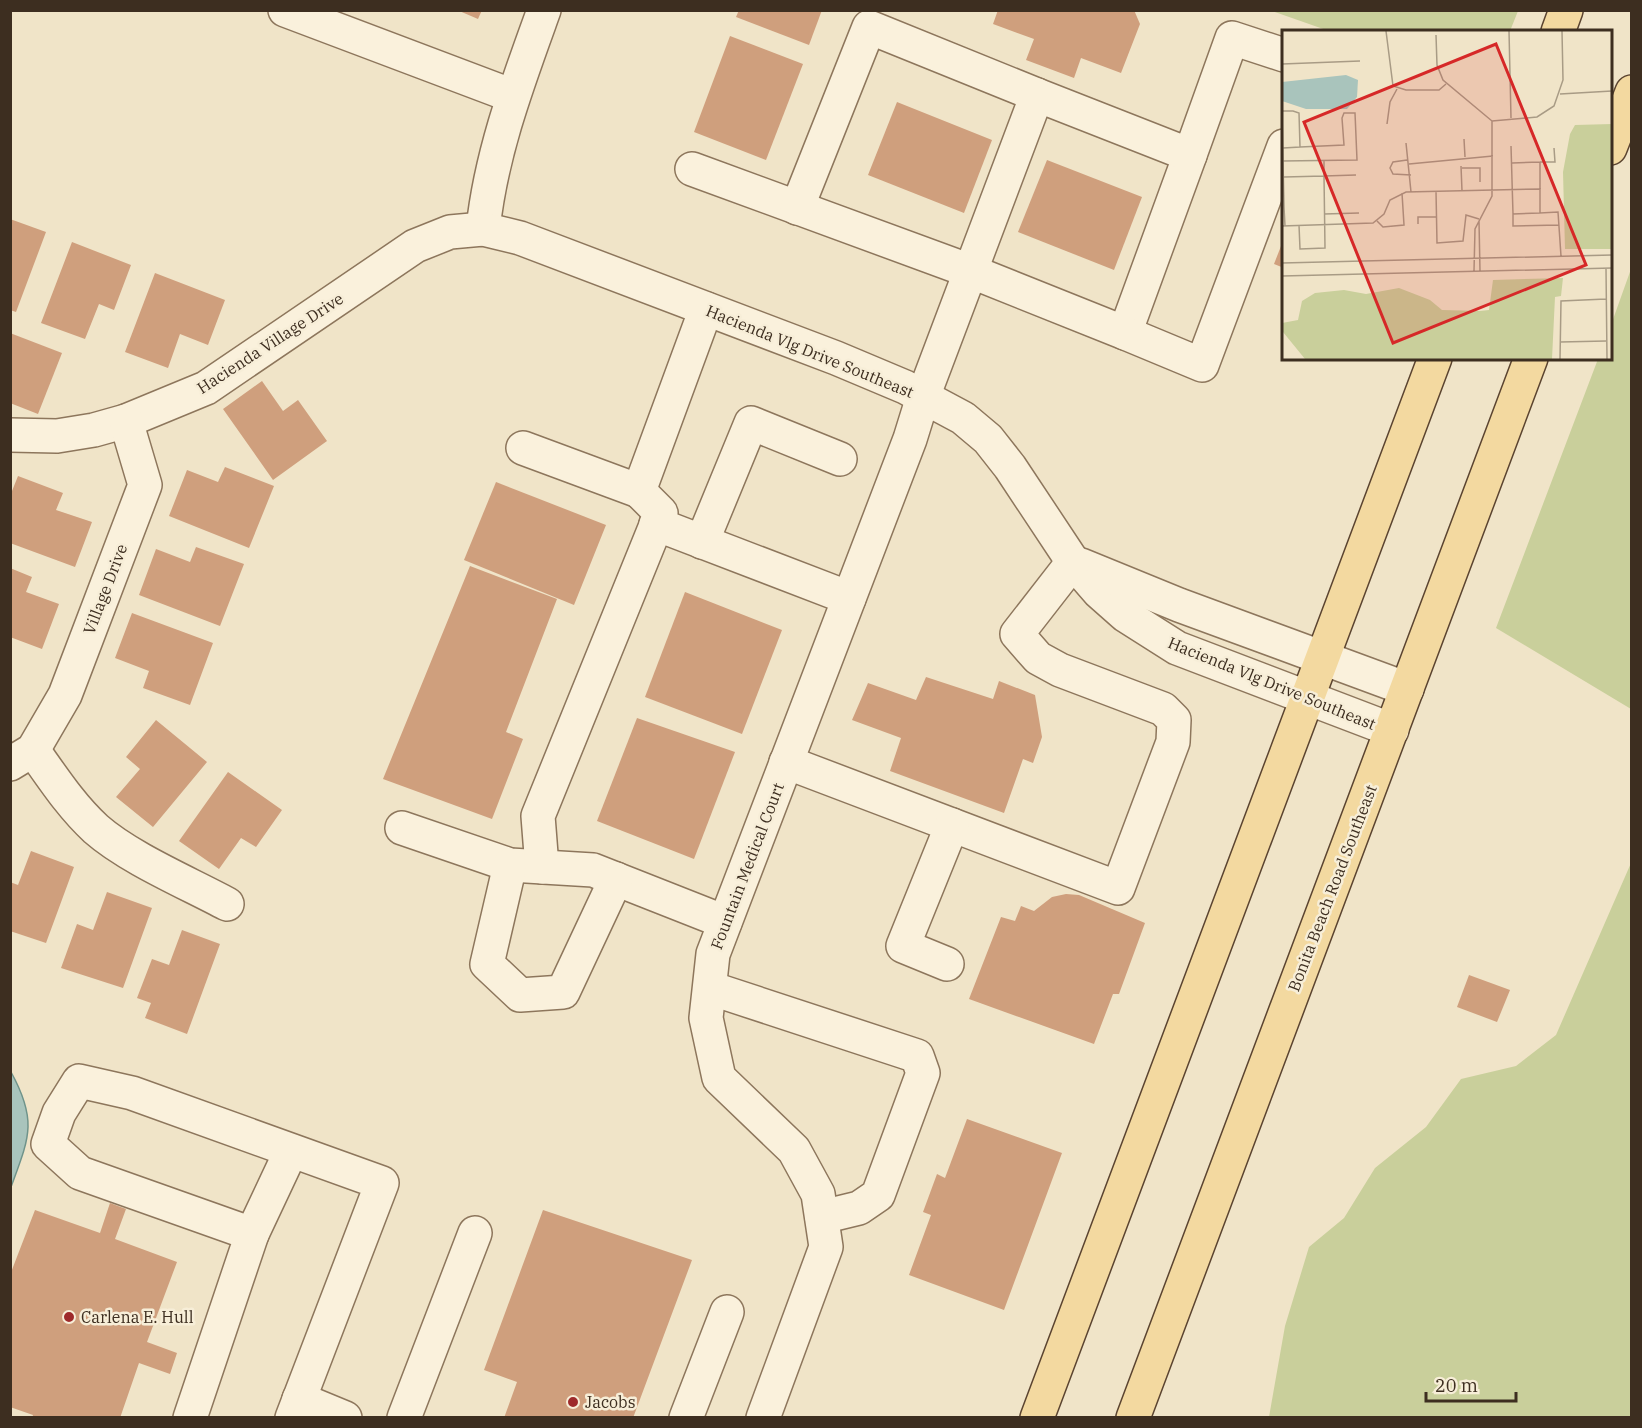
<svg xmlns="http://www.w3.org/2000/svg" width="1642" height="1428" font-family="'IBM Plex Serif',serif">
<rect width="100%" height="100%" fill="#f0e4c8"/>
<g fill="#c9cf9b">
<polygon points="1272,11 1518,10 1518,11 1510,31 1329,31"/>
<polygon points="1631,269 1632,709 1631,709 1496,628 1598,359 1610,358 1611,325"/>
<polygon points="1631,863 1631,1417 1269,1417 1285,1326 1309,1247 1344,1218 1375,1168 1426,1127 1461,1079 1516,1066 1556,1035"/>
</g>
<path fill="#a9c4bc" stroke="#6f938a" stroke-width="1.5" d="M 11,1072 C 38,1121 29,1138 11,1187 Z"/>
<g fill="#cf9f7d">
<polygon points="457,10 482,10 478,19"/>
<polygon points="739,10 822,10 809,45 736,17"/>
<polygon points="998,10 1134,10 1140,24 1121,73 1081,58 1074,78 1026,60 1034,39 993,24"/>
<polygon points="730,36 803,64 766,160 694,132"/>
<polygon points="897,102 992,140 964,213 868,175"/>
<polygon points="1047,160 1142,197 1114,270 1018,232"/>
<polygon points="10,219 46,232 16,312 10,310"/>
<polygon points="1283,241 1284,241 1284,268 1274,264"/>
<polygon points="72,242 131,265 114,310 99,304 85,339 41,323"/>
<polygon points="155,273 225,300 208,345 180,334 168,368 125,352"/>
<polygon points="10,333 62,353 38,414 10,403"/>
<polygon points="262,381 283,411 298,400 327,441 273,480 223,409"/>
<polygon points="225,467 274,486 249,548 169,516 187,470 218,482"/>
<polygon points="18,476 63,493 56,510 92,522 75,567 10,543 10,496"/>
<polygon points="496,482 606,525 574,605 464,560"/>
<polygon points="196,547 244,564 220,626 139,595 156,549 190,562"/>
<polygon points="470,566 557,599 506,732 523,739 492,819 383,779"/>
<polygon points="10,568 32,577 26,592 59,604 42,649 10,637"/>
<polygon points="685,592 782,630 742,734 645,697"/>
<polygon points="132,613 213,643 190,705 143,688 149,671 115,658"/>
<polygon points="926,677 993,699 999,681 1035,695 1042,737 1033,763 1023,759 1004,813 890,771 901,738 852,720 868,683 916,700"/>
<polygon points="637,718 735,752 694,859 597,821"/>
<polygon points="156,720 207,762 153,827 116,797 140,769 126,757"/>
<polygon points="228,772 282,810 256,847 241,838 219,869 179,841"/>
<polygon points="31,851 74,867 46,943 10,931 10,882 18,885"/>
<polygon points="107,892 152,908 123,988 61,968 77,924 93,930"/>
<polygon points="1066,894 1079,895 1145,923 1119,994 1113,994 1094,1044 969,999 1001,917 1015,921 1021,906 1034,911 1052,897"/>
<polygon points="182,930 220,944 187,1034 145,1018 151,1003 137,998 152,959 169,965"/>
<polygon points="1469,975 1510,990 1497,1022 1457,1007"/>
<polygon points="967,1119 1062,1153 1004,1310 909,1275 931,1215 923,1212 937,1174 945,1178"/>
<polygon points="110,1203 126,1209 115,1239 177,1262 147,1342 177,1353 170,1374 139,1363 120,1418 32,1418 33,1415 10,1407 10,1275 35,1210 100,1233"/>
<polygon points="543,1210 692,1260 633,1418 504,1418 517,1382 484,1370"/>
</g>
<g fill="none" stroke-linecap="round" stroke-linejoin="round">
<g stroke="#8d765c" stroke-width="36">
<g id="minor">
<polyline points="285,10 513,96"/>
<polyline points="1190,155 1125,333 1202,365 1284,146"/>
<polyline points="692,169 970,271 1125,333"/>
<polyline points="797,208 869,27 1037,95"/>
<path d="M 483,229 C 491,153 518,82 544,10"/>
<polyline points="10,435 57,436 94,430 126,421 206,388 415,246 450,232 483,229 520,238 836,358 905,387 963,418 988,439 1010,467 1073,562 1099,592 1125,615 1177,648 1392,730"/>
<polyline points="523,448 639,491"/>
<polyline points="656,524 849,598"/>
<polyline points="702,542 751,423 840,459"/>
<polyline points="1081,565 1179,605 1407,689"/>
<path d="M 33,750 C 53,778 71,806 96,829 C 129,858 188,883 227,904"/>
<polyline points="786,762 1118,888 1173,742 1174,720 1163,709 1060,670 1038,658 1017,634 1073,562"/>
<polyline points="10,764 33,750 65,695 145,485 126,421"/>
<polyline points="402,828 510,865 593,870 725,922"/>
<polyline points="510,865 487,964 520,995 563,992 616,879"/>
<polyline points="542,867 538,816 661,513 639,491 706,309"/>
<polyline points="947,964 903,946 952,825"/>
<polyline points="710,988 917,1056 923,1073 878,1195 859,1208 822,1217"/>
<polyline points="252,1234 291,1151"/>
<polyline points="299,1399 345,1418"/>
<polyline points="190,1418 252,1234 80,1173 48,1144 59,1113 79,1081 132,1093 382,1183 292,1418"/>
<polyline points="404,1418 475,1233"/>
<polyline points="686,1418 727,1312"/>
<polyline points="763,1418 826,1247 818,1194 794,1150 719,1078 706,1018 713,954 910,439 923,397 1037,95 1190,155 1232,38 1284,55"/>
</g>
</g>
<g stroke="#5b4430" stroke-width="36">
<g id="major">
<polyline points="1558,32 1566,10"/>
<polyline points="1610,148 1632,92"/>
<polyline points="1037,1418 1435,358"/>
<polyline points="1133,1418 1531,358"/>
</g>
</g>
<use href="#minor" stroke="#faf1dc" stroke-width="33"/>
<use href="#major" stroke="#f3d9a0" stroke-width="33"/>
</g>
<g fill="#9e2a2b" stroke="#f7eed8" stroke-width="2">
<circle cx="69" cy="1317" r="6"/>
<circle cx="573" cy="1402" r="6"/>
</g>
<g text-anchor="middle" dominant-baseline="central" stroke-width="5" stroke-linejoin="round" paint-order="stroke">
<g font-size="16" fill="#3d2e20" stroke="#f7eed8">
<text transform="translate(270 343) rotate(-33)">Hacienda Village Drive</text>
<text transform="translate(810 351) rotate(22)">Hacienda Vlg Drive Southeast</text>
<text transform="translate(105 589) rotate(-69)">Village Drive</text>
<text transform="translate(1272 683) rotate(22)">Hacienda Vlg Drive Southeast</text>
<text transform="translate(747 866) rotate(-69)">Fountain Medical Court</text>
<text transform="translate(1332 888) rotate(-69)">Bonita Beach Road Southeast</text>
</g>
<g font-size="16" fill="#3d2e20" stroke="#f7eed8" text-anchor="start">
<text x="81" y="1317">Carlena E. Hull</text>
<text x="585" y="1402">Jacobs</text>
</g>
</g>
<g transform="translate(1282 30)">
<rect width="330" height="330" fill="#f0e4c8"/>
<path d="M 330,94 L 330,219 L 283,219 L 281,142 L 288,104 L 293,95 ZM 281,248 L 279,266 L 273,267 L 270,329 L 23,329 L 1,302 L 0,293 L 16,290 L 20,271 L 33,263 L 62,260 L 84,264 L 117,258 L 148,270 L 160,280 L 198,281 L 207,280 L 211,250 Z" fill="#c9cf9b"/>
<path d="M 64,45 L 76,50 L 75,67 L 65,79 L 24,79 L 0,71 L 0,52 Z" fill="#a9c4bc"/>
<path fill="none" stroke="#a89b85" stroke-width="1.5" d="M 104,1 L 111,56 L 124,60 L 157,60 L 164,54M 227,1 L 229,88M 154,5 L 155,35 L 161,50 L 210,91 L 210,166 L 193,199 L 192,241M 0,34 L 78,31M 278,64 L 330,61M 210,91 L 255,87 L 272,76 L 281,50 L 280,1M 105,94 L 108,72 L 115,59M 182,109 L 183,127M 124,113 L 129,162M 229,116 L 231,184M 1,118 L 18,117 L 17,83 L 11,81 L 0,81 L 1,131 L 2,177 L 3,196M 42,130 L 42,146 L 74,145M 125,130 L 111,132 L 108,138 L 111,144 L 129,145M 0,131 L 75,130 L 73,83 L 62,83 L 60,88 L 62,115 L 18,117M 258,132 L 273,132 L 272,118M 230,133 L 258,132 L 258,159M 127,134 L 211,126M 179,136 L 180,161M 180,138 L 198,138 L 198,152M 2,147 L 42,146 L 43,218 L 18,219 L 17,195M 154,161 L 155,213 L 181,211 L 184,185 L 197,189M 258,183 L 231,184 L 231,196 L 277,195M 42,184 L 77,183M 95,191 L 101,197 L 122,195 L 120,163M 197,191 L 198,241M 136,194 L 136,187 L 155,187M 0,196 L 91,193 L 102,184 L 108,170 L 124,162 L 258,159 L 258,183 L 276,182 L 279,226M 0,233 L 330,225M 324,238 L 325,329M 0,246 L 330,238M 278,312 L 324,311M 278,329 L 279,271 L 324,269"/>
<path fill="#d62828" fill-opacity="0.15" stroke="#d62828" stroke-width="3" d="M 214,14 L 304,235 L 111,313 L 22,92 Z"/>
<rect width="330" height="330" fill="none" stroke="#3d2e20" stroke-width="3"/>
</g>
<rect width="1642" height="1428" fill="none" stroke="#3d2e20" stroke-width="24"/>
<path d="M1426 1392v9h90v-9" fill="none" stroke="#3d2e20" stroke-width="3"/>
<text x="1435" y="1392" font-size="18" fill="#3d2e20" stroke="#f7eed8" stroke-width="4.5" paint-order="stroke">20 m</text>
</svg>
